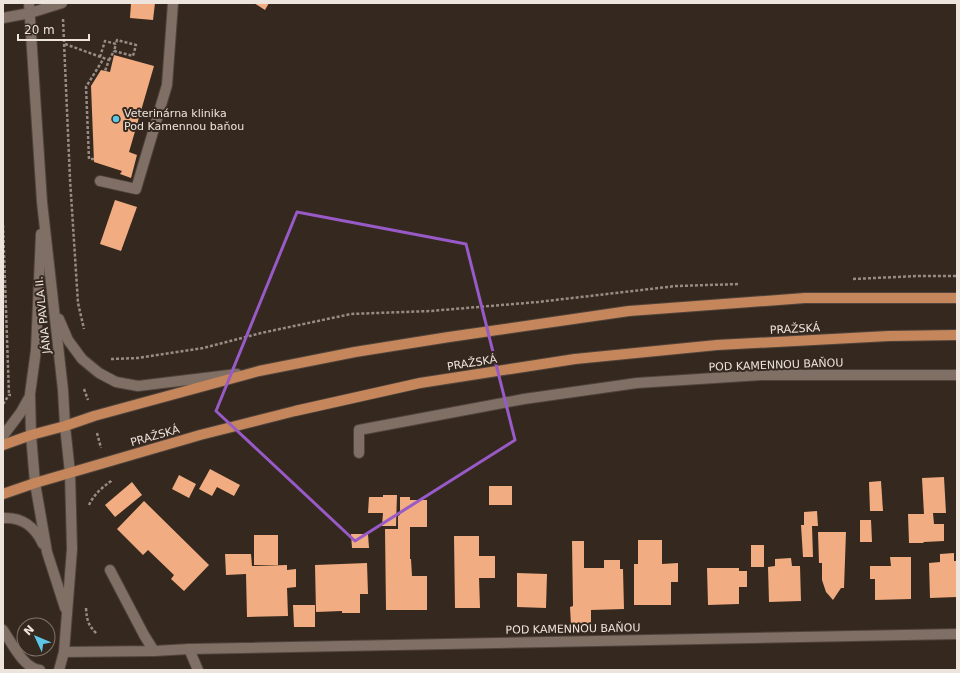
<svg xmlns="http://www.w3.org/2000/svg" width="960" height="673" font-family="'DejaVu Sans',sans-serif">
<rect width="100%" height="100%" fill="#35281f"/>
<g fill="#f1ad81">
<polygon points="131,3 155,3 153,20 130,18"/>
<polygon points="254,3 269,3 265,10"/>
<polygon points="114,55 154,66 129,152 137,155 131,178 120,174 122,171 94,162 91,86 101,70 110,72"/>
<polygon points="115,200 137,207 121,251 100,244"/>
<polygon points="210,469 240,485 234,496 217,487 212,496 199,489"/>
<polygon points="179,475 196,484 189,498 172,489"/>
<polygon points="944,477 946,513 933,513 934,524 944,524 944,541 924,542 923,543 909,543 908,514 924,514 922,478"/>
<polygon points="881,481 883,511 870,511 869,482"/>
<polygon points="132,482 142,495 115,517 105,505"/>
<rect x="489" y="486" width="23" height="19"/>
<polygon points="383,495 397,495 396,526 382,526 383,513 368,513 369,497 383,497"/>
<polygon points="400,497 410,497 410,500 427,500 427,527 410,527 410,559 411,559 412,576 427,576 427,610 386,610 385,529 398,529 398,516 400,515"/>
<polygon points="144,501 209,565 184,591 171,579 174,575 148,550 143,555 117,529"/>
<polygon points="817,511 818,526 812,526 813,557 803,557 801,525 804,525 804,512"/>
<polygon points="860,520 871,520 872,542 860,542"/>
<polygon points="818,532 846,532 844,588 841,588 833,600 826,592 822,580 822,563 819,563"/>
<polygon points="351,534 368,534 369,548 352,548"/>
<rect x="254" y="535" width="24" height="30"/>
<polygon points="454,536 479,536 479,556 495,556 495,578 479,578 480,608 455,608"/>
<polygon points="638,540 662,540 662,564 678,563 678,582 671,582 671,605 634,605 634,564 638,564"/>
<polygon points="572,541 584,541 584,568 604,568 604,560 620,560 620,569 623,569 624,609 591,610 591,625 571,625 570,607 573,606"/>
<rect x="751" y="545" width="13" height="22"/>
<polygon points="954,553 954,561 957,561 957,597 930,598 929,563 940,562 940,554"/>
<polygon points="225,554 251,554 252,566 287,565 287,570 296,569 296,587 287,588 288,616 247,617 246,574 226,575"/>
<polygon points="890,557 911,557 911,599 875,600 875,579 870,579 870,566 891,566"/>
<polygon points="791,558 792,566 800,566 801,601 769,602 768,567 775,566 775,559"/>
<polygon points="367,563 368,594 360,594 360,613 342,613 342,611 316,612 315,565"/>
<polygon points="707,568 739,568 739,571 747,571 747,587 739,587 739,604 708,605"/>
<polygon points="517,573 547,574 546,608 517,607"/>
<polygon points="293,605 315,605 315,627 294,627"/>
</g>
<g fill="none" stroke-linecap="round" stroke-linejoin="round">
<g stroke="#4f433b" stroke-width="12">
<g id="minor">
<polyline points="29,3 42,202 63,390 65,426 70,473 72,549 64,652 59,670"/>
<polyline points="3,18 30,13 62,3"/>
<polyline points="100,181 136,189 167,85 173,3"/>
<polyline points="41,234 36,350 30,394 31,435 35,483 47,552 65,608"/>
<polyline points="59,319 68,340 82,359 99,373 116,382 138,386 237,374"/>
<polyline points="3,436 21,412 30,396"/>
<polyline points="359,453 359,430 524,399 637,383 761,375 957,375"/>
<path d="M 3,518 C 23,517 35,527 43,544"/>
<polyline points="110,570 144,635 154,651"/>
<path d="M 3,630 C 12,643 23,668 40,670"/>
<polyline points="189,649 198,670"/>
<polyline points="64,652 154,651 189,649 957,634"/>
</g>
</g>
<g stroke="#4f433b" stroke-width="12">
<g id="major">
<polyline points="3,445 31,435 65,426 94,416 259,371 355,352 449,337 629,311 805,298 957,298"/>
<polyline points="3,494 35,483 200,435 295,411 420,383 575,359 717,345 889,336 957,335"/>
</g>
</g>
<g stroke="#978c85" stroke-width="2.5" stroke-dasharray="3 2" stroke-linecap="butt">
<polyline points="63,19 70,179 78,303 84,329"/>
<polyline points="65,44 109,60 105,71"/>
<polyline points="100,57 105,41 116,44 117,40 136,45 133,56 114,51 116,44"/>
<polyline points="109,60 114,51"/>
<polyline points="94,159 89,159 86,87 104,58"/>
<polyline points="3,225 9,395"/>
<polyline points="853,279 918,276 957,276"/>
<polyline points="111,359 138,358 203,348 261,333 351,314 430,311 538,302 676,286 740,284"/>
<polyline points="84,389 88,400"/>
<polyline points="3,404 9,395 11,395"/>
<polyline points="97,433 101,448"/>
<path d="M 89,505 C 94,494 103,487 111,481 L 111,479"/>
<path d="M 86,608 C 87,621 88,625 97,634"/>
</g>
<use href="#minor" stroke="#7f6f65" stroke-width="10"/>
<use href="#major" stroke="#c5865b" stroke-width="10"/>
</g>
<path fill="none" stroke="#985ac7" stroke-width="3" stroke-linejoin="round" d="M 297,212 L 466,244 L 515,440 L 355,541 L 216,411 Z"/>
<circle fill="#5dc7e8" stroke="#35281f" stroke-width="1.5" cx="116" cy="119" r="4"/>
<g text-anchor="middle" dominant-baseline="central" stroke-width="4" stroke-linejoin="round" paint-order="stroke">
<g font-size="11" fill="#ede4de" stroke="#35281f" text-anchor="start">
<text x="124" y="113">Veterinárna klinika<tspan x="124" dy="13">Pod Kamennou baňou</tspan></text>
</g>
<g font-size="11" fill="#ede4de" stroke="#35281f">
<text transform="translate(43 315) rotate(-96)">JÁNA PAVLA II.</text>
<text transform="translate(795 329) rotate(-3)">PRAŽSKÁ</text>
<text transform="translate(472 363) rotate(-9)">PRAŽSKÁ</text>
<text transform="translate(776 365) rotate(-2)">POD KAMENNOU BAŇOU</text>
<text transform="translate(155 436) rotate(-16)">PRAŽSKÁ</text>
<text transform="translate(573 629) rotate(-1)">POD KAMENNOU BAŇOU</text>
</g>
</g>
<rect width="960" height="673" fill="none" stroke="#ede4de" stroke-width="8"/>
<g transform="translate(36 637) rotate(314)"><circle r="19" fill="#35281f" stroke="#7f736b"/>
<path d="M0-3L7 15L0 10L-7 15Z" fill="#5dc7e8"/>
<text y="-6" font-size="11" font-weight="bold" text-anchor="middle" fill="#ede4de">N</text>
</g>
<path d="M18 34v6h71v-6" fill="none" stroke="#ede4de" stroke-width="2"/>
<text x="24" y="34" font-size="12" fill="#ede4de" stroke="#35281f" stroke-width="3" paint-order="stroke">20 m</text>
</svg>
